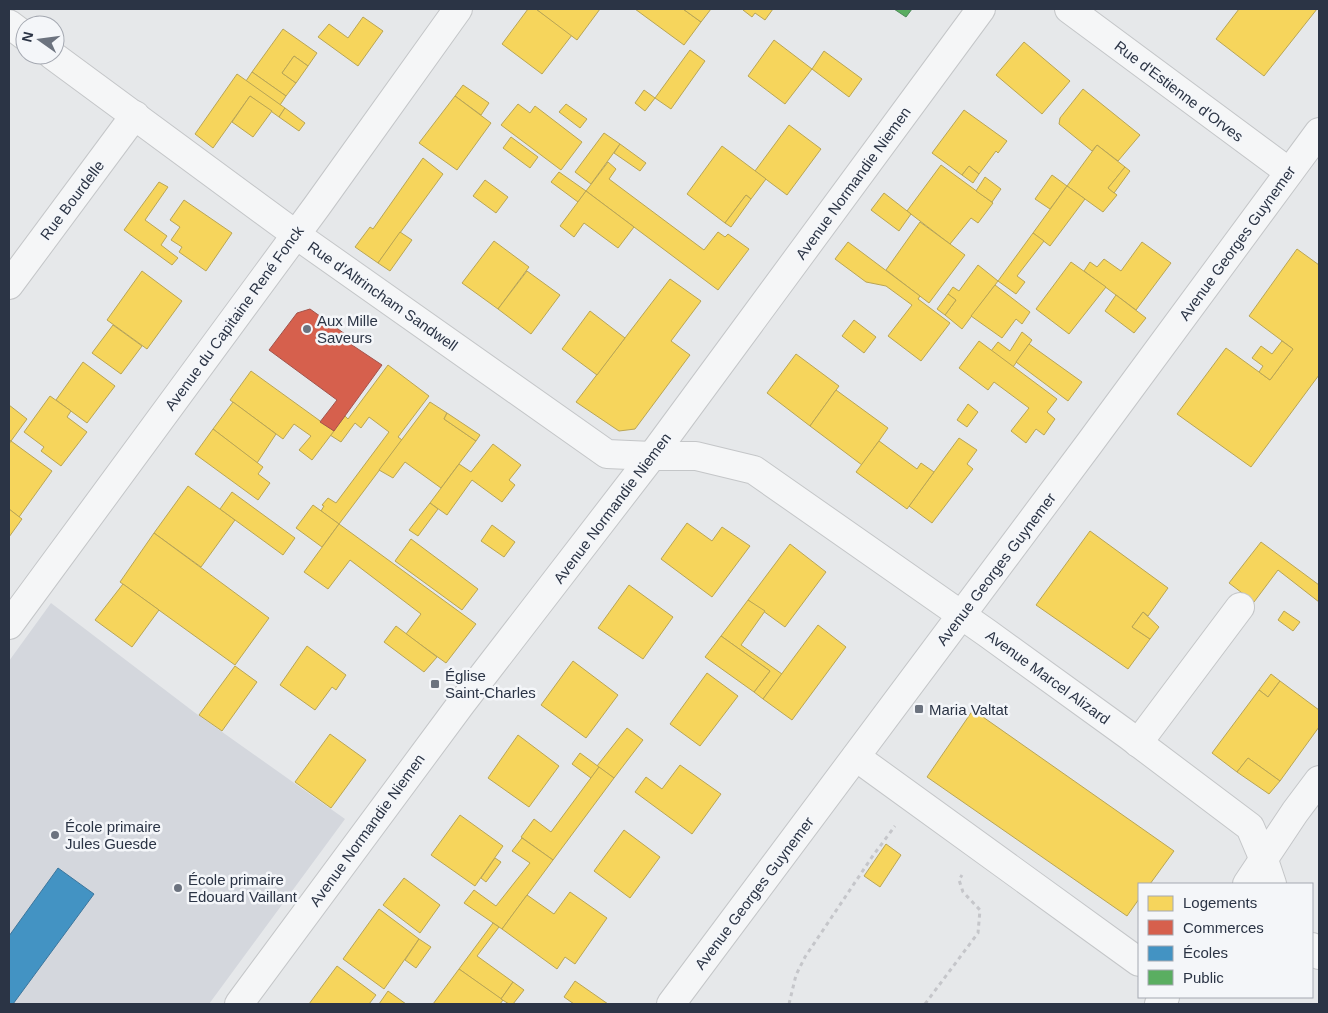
<svg xmlns="http://www.w3.org/2000/svg" width="1328" height="1013" font-family="Arial,sans-serif">
<rect width="100%" height="100%" fill="#e6e8ea"/>
<polygon fill="#d4d7dd" points="51,603 194,712 345,819 209,1004 9,1004 9,661"/>
<g fill="#f6d55c" stroke="#b9a555">
<polygon points="528,9 536,9 572,35 542,74 502,44"/>
<polygon points="536,9 600,9 577,40"/>
<polygon points="635,9 683,9 701,22 684,45"/>
<polygon points="683,9 711,9 701,22"/>
<polygon points="744,9 773,9 765,20 755,13 752,17 743,10"/>
<polygon points="1239,9 1317,9 1264,76 1216,39"/>
<polygon points="363,17 383,31 358,66 318,37 329,24 348,38"/>
<polygon points="283,29 317,53 308,66 294,56 282,73 296,83 286,96 252,72"/>
<polygon points="774,40 812,69 785,104 748,76"/>
<polygon points="1024,42 1070,81 1042,114 996,75"/>
<polygon points="690,50 705,61 671,109 655,98"/>
<polygon points="824,51 862,79 849,97 812,69"/>
<polygon points="294,56 308,66 296,83 282,73"/>
<polygon points="252,72 286,96 280,105 246,81"/>
<polygon points="237,74 285,108 279,117 250,96 213,148 195,134"/>
<polygon points="463,85 489,103 481,115 455,96"/>
<polygon points="1083,89 1140,135 1118,161 1097,145 1092,151 1059,124 1060,118"/>
<polygon points="644,90 655,98 645,111 635,103"/>
<polygon points="250,96 272,111 253,137 232,122"/>
<polygon points="455,96 491,123 457,170 419,143"/>
<polygon points="518,104 530,113 535,106 582,142 561,170 501,125"/>
<polygon points="566,104 587,119 580,128 559,112"/>
<polygon points="285,108 305,123 299,131 279,117"/>
<polygon points="964,110 1007,141 998,153 996,151 979,174 969,166 962,175 932,153"/>
<polygon points="789,125 821,149 787,195 755,171"/>
<polygon points="604,133 620,144 591,184 575,172"/>
<polygon points="511,137 538,157 530,168 503,148"/>
<polygon points="620,144 646,163 640,171 614,153"/>
<polygon points="1097,145 1125,167 1108,188 1117,195 1103,212 1067,186"/>
<polygon points="722,146 766,179 751,199 746,195 725,223 687,194"/>
<polygon points="423,158 443,174 378,263 355,247 370,227 373,229"/>
<polygon points="608,162 616,169 609,179 704,250 718,232 725,237 728,234 749,249 718,290 586,191"/>
<polygon points="941,165 993,203 978,223 971,218 950,244 907,211"/>
<polygon points="969,166 979,174 973,183 962,175"/>
<polygon points="1125,167 1130,171 1114,193 1108,188"/>
<polygon points="559,172 586,191 578,202 551,182"/>
<polygon points="1052,175 1067,186 1050,209 1035,199"/>
<polygon points="985,177 1001,189 992,202 976,191"/>
<polygon points="485,180 508,197 496,213 473,196"/>
<polygon points="159,182 168,187 145,220 167,236 161,245 178,258 172,265 124,230"/>
<polygon points="1067,186 1085,199 1050,246 1033,233"/>
<polygon points="586,191 634,227 618,248 584,223 574,237 560,226"/>
<polygon points="884,193 911,214 899,231 871,210"/>
<polygon points="746,195 751,199 731,227 725,223"/>
<polygon points="184,200 232,233 206,271 179,252 182,247 171,240 180,227 170,220"/>
<polygon points="920,222 965,255 929,303 886,270"/>
<polygon points="400,232 412,240 390,271 378,263"/>
<polygon points="1033,233 1044,241 1017,276 1025,282 1016,294 998,281"/>
<polygon points="494,241 529,267 498,309 462,283"/>
<polygon points="848,242 920,296 918,299 950,323 921,361 888,336 912,305 886,286 866,282 835,259"/>
<polygon points="1142,242 1171,263 1136,310 1084,271 1090,262 1097,267 1104,259 1121,271"/>
<polygon points="1297,249 1319,265 1319,375 1251,467 1177,414 1226,348 1270,380 1293,349 1249,316"/>
<polygon points="1071,262 1106,287 1069,334 1036,309"/>
<polygon points="978,265 998,281 962,329 945,315 956,300 948,294 953,287 959,291"/>
<polygon points="142,271 182,301 147,349 107,320"/>
<polygon points="527,271 560,295 531,334 498,309"/>
<polygon points="670,279 701,301 671,341 690,355 635,429 619,431 576,402"/>
<polygon points="995,285 1030,312 1022,324 1016,319 1002,338 971,316"/>
<polygon points="948,294 956,300 945,315 937,309"/>
<polygon points="1116,295 1146,318 1134,333 1105,311"/>
<polygon points="590,311 625,338 597,375 562,349"/>
<polygon points="854,320 876,337 864,353 842,336"/>
<polygon points="113,325 142,346 121,374 92,353"/>
<polygon points="1022,332 1032,340 1013,367 991,351 998,342 1010,351"/>
<polygon points="979,341 1057,399 1047,412 1055,419 1044,435 1036,429 1026,443 1011,431 1029,408 994,382 988,390 959,368"/>
<polygon points="1282,341 1293,349 1270,380 1259,372 1263,366 1252,358 1261,346 1272,354"/>
<polygon points="1029,344 1082,382 1068,401 1016,362"/>
<polygon points="796,354 839,386 810,426 767,393"/>
<polygon points="83,362 115,386 87,423 56,400"/>
<polygon points="388,365 429,396 398,437 402,440 339,524 321,511 324,506 322,505 328,498 336,503 389,432 369,417 361,428 355,423 341,442 330,435 345,416 348,419"/>
<polygon points="251,371 334,431 312,460 299,450 311,436 294,424 283,439 230,400"/>
<polygon points="836,390 888,428 862,465 810,426"/>
<polygon points="50,396 71,411 67,417 87,432 61,466 41,451 44,447 24,432"/>
<polygon points="233,402 276,434 257,463 213,429"/>
<polygon points="430,402 447,413 444,419 476,441 441,488 405,462 393,478 379,470"/>
<polygon points="968,404 978,412 967,427 957,420"/>
<polygon points="9,405 27,419 11,441 9,439"/>
<polygon points="447,413 480,435 476,441 444,419"/>
<polygon points="213,429 263,467 258,474 270,483 258,500 195,454"/>
<polygon points="959,438 977,450 967,464 973,469 932,523 909,506"/>
<polygon points="11,441 52,471 19,517 9,509 9,444"/>
<polygon points="879,441 917,469 921,463 934,472 907,509 856,472"/>
<polygon points="493,444 521,465 509,480 515,485 502,502 472,480 447,515 430,503 459,464 471,472"/>
<polygon points="188,486 235,520 201,567 154,533"/>
<polygon points="232,492 295,538 283,555 220,509"/>
<polygon points="430,503 438,509 418,536 409,530"/>
<polygon points="313,505 339,524 322,547 296,528"/>
<polygon points="9,509 22,519 9,537"/>
<polygon points="687,523 712,541 722,527 750,546 712,597 661,559"/>
<polygon points="339,524 476,624 446,663 406,634 421,614 350,560 328,589 304,572"/>
<polygon points="492,525 515,542 504,557 481,541"/>
<polygon points="1090,531 1168,588 1148,616 1143,612 1132,627 1150,639 1128,669 1036,605"/>
<polygon points="154,533 269,618 235,665 120,582"/>
<polygon points="411,539 478,589 462,610 395,561"/>
<polygon points="1261,542 1319,585 1319,602 1278,570 1254,602 1229,583"/>
<polygon points="790,544 826,572 785,627 748,600"/>
<polygon points="123,584 159,610 132,647 95,620"/>
<polygon points="629,585 673,617 643,659 598,628"/>
<polygon points="748,600 765,611 741,645 782,674 763,699 754,692 770,671 721,636"/>
<polygon points="1284,611 1300,622 1293,631 1278,620"/>
<polygon points="1143,612 1159,627 1150,639 1132,627"/>
<polygon points="818,625 846,647 792,720 763,699"/>
<polygon points="396,626 437,657 424,672 384,642"/>
<polygon points="721,636 770,671 754,692 705,657"/>
<polygon points="307,646 346,675 336,690 332,687 315,710 280,685"/>
<polygon points="573,661 618,695 586,738 541,705"/>
<polygon points="235,666 257,682 222,731 199,715"/>
<polygon points="707,673 738,696 700,746 670,724"/>
<polygon points="1271,674 1280,681 1268,697 1259,690"/>
<polygon points="1280,681 1319,710 1319,727 1280,781 1248,758 1237,772 1212,753 1259,690 1268,697"/>
<polygon points="973,710 1174,851 1150,884 1139,884 1139,899 1127,916 927,777"/>
<polygon points="627,728 643,740 614,778 597,766"/>
<polygon points="330,734 366,760 331,808 295,782"/>
<polygon points="518,735 559,766 529,807 488,778"/>
<polygon points="580,753 599,767 591,778 572,764"/>
<polygon points="1248,758 1280,781 1269,794 1237,772"/>
<polygon points="680,765 721,794 692,834 635,792 646,777 662,789"/>
<polygon points="599,767 614,778 553,860 521,837 534,819 551,832"/>
<polygon points="460,815 503,846 475,886 431,855"/>
<polygon points="624,830 660,857 630,898 594,871"/>
<polygon points="522,838 553,860 502,929 464,903 474,890 496,906 530,863 512,851"/>
<polygon points="886,844 901,855 880,887 864,876"/>
<polygon points="495,858 501,862 486,882 481,878"/>
<polygon points="404,878 440,905 420,933 383,905"/>
<polygon points="570,892 607,918 575,964 565,957 557,969 502,929 527,895 554,914"/>
<polygon points="379,909 419,939 384,989 343,959"/>
<polygon points="493,923 499,927 477,956 513,982 501,999 459,969"/>
<polygon points="419,939 431,947 416,968 405,960"/>
<polygon points="337,966 376,995 369,1004 309,1004"/>
<polygon points="459,969 503,1000 500,1004 433,1004"/>
<polygon points="575,981 608,1004 574,1004 564,997"/>
<polygon points="513,982 524,990 513,1004 509,1004 501,999"/>
<polygon points="388,991 406,1004 379,1004"/>
</g>
<polygon fill="#d6604d" stroke="#a3534b" points="310,309 352,339 349,343 382,365 334,431 320,422 337,400 269,350 297,313"/>
<polygon fill="#4393c3" stroke="#3c769d" points="58,868 94,894 13,1004 9,1004 9,936"/>
<polygon fill="#5aae61" stroke="#4c8959" points="894,9 912,9 906,17"/>
<g fill="none" stroke-linecap="round" stroke-linejoin="round">
<g stroke="#c4c6c8" stroke-width="30">
<g id="minor">
<polyline points="1069,9 1289,172"/>
<polyline points="9,24 25,36"/>
<polyline points="52,55 295,234 607,454 652,456 696,456 754,470 987,633 1128,735 1250,827 1264,860 1272,884"/>
<polyline points="9,285 135,115"/>
<polyline points="9,625 317,206 458,9"/>
<polyline points="1138,743 1240,607"/>
<polyline points="856,757 1139,962"/>
<polyline points="1247,884 1295,812 1319,780"/>
<polyline points="1312,947 1319,955"/>
<polyline points="239,1004 461,704 652,456 981,9"/>
<polyline points="671,1004 1089,444 1319,132"/>
<polyline points="1159,1004 1165,997"/>
</g>
</g>
<g stroke="#c5c6ca" stroke-width="3" stroke-dasharray="4 4" stroke-linecap="butt">
<polyline points="789,1004 796,975 805,957 872,857 895,826"/>
<polyline points="925,1004 978,933 980,910 963,892 959,880 962,875"/>
</g>
<use href="#minor" stroke="#f5f6f7" stroke-width="28"/>
</g>
<g fill="#6c737f" stroke="#f4f6f9" stroke-width="2">
<circle cx="307" cy="329" r="5"/>
<rect x="430" y="679" width="10" height="10" rx="2.5"/>
<rect x="914" y="704" width="10" height="10" rx="2.5"/>
<circle cx="55" cy="835" r="5"/>
<circle cx="178" cy="888" r="5"/>
</g>
<g text-anchor="middle" dominant-baseline="central" stroke-width="5" stroke-linejoin="round" paint-order="stroke">
<g font-size="15" fill="#2b3445" stroke="#f4f6f9">
<text transform="translate(1179 91) rotate(37)">Rue d'Estienne d'Orves</text>
<text transform="translate(853 183) rotate(-54)">Avenue Normandie Niemen</text>
<text transform="translate(72 200) rotate(-53)">Rue Bourdelle</text>
<text transform="translate(1237 243) rotate(-54)">Avenue Georges Guynemer</text>
<text transform="translate(383 296) rotate(35)">Rue d'Altrincham Sandwell</text>
<text transform="translate(234 318) rotate(-54)">Avenue du Capitaine René Fonck</text>
<text transform="translate(612 508) rotate(-53)">Avenue Normandie Niemen</text>
<text transform="translate(996 569) rotate(-53)">Avenue Georges Guynemer</text>
<text transform="translate(1048 677) rotate(36)">Avenue Marcel Alizard</text>
<text transform="translate(367 830) rotate(-54)">Avenue Normandie Niemen</text>
<text transform="translate(754 893) rotate(-53)">Avenue Georges Guynemer</text>
</g>
<g font-size="15" fill="#2b3445" stroke="#f4f6f9" text-anchor="start">
<text x="317" y="320">Aux Mille<tspan x="317" dy="17">Saveurs</tspan></text>
<text x="445" y="675">Église<tspan x="445" dy="17">Saint-Charles</tspan></text>
<text x="929" y="709">Maria Valtat</text>
<text x="65" y="826">École primaire<tspan x="65" dy="17">Jules Guesde</tspan></text>
<text x="188" y="879">École primaire<tspan x="188" dy="17">Edouard Vaillant</tspan></text>
</g>
</g>
<rect width="1328" height="1013" fill="none" stroke="#2b3445" stroke-width="20"/>
<rect x="1138" y="883" width="175" height="115" fill="#f4f6f9" stroke="#a4a8b1"/>
<rect x="1148" y="896" width="25" height="15" fill="#f6d55c" stroke="#a4a8b1"/>
<text x="1183" y="908" font-size="15" fill="#2b3445">Logements</text>
<rect x="1148" y="920" width="25" height="15" fill="#d6604d" stroke="#a4a8b1"/>
<text x="1183" y="933" font-size="15" fill="#2b3445">Commerces</text>
<rect x="1148" y="946" width="25" height="15" fill="#4393c3" stroke="#a4a8b1"/>
<text x="1183" y="958" font-size="15" fill="#2b3445">Écoles</text>
<rect x="1148" y="970" width="25" height="15" fill="#5aae61" stroke="#a4a8b1"/>
<text x="1183" y="983" font-size="15" fill="#2b3445">Public</text>
<g transform="translate(40 40) rotate(284)"><circle r="24" fill="#f4f6f9" stroke="#a4a8b1"/>
<path d="M0-4L9 19L0 12L-9 19Z" fill="#6c737f"/>
<text y="-8" font-size="14" font-weight="bold" text-anchor="middle" fill="#2b3445">N</text>
</g>
</svg>
